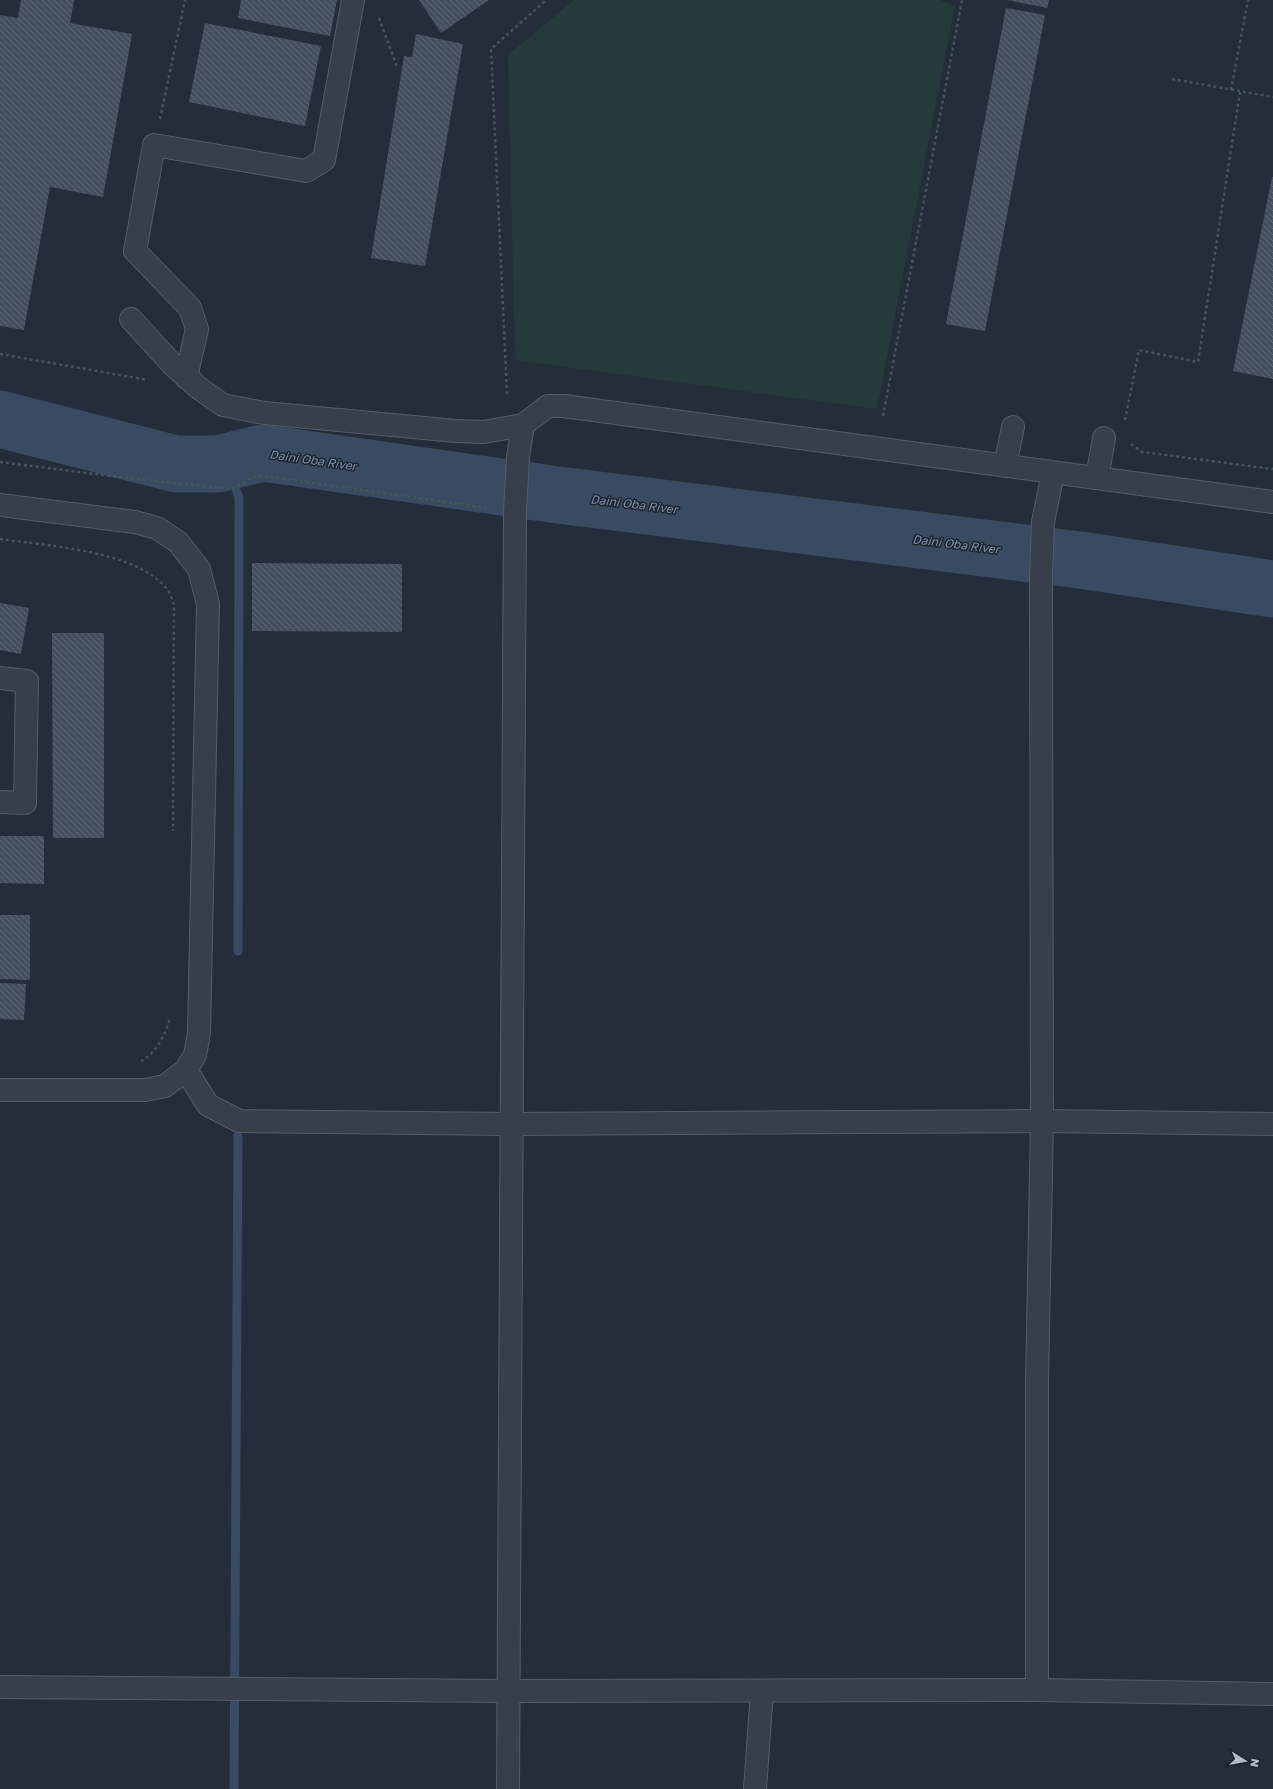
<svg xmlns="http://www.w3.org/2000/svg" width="1273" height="1789" font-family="'Golos Text',sans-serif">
<defs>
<pattern id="building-back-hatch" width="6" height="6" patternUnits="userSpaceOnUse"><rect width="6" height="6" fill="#45505e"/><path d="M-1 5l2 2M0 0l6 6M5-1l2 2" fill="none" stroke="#5d6774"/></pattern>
</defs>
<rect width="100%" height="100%" fill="#242d3a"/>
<polygon fill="#263a3c" points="574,0 940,0 955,6 877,409 515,360 508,55"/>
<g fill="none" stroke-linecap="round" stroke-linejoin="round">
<g stroke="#394a62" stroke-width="9">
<polyline points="226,462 239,498 238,951"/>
<polyline points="234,1789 238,1136"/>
</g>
<polyline stroke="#394a62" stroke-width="57" points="0,419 176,464 217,464 263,453 558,495 1080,560 1273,589"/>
</g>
<g fill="url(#building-back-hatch)">
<polygon points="21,0 74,0 70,23 132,34 103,197 50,187 24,330 0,326 0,15 18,18"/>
<polygon points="241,0 337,0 330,36 238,18"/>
<polygon points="419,0 489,0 441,33"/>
<polygon points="1007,0 1049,0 1047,8"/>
<polygon points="1006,8 1045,15 985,331 946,324"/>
<polygon points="205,23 321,46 305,126 189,102"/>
<polygon points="416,34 463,44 425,266 371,258 404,56 412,57"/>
<polygon points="1272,177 1273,177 1273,379 1233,371"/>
<polygon points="252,563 402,564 402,632 252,631"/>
<polygon points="0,603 29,608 21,654 0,650"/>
<polygon points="52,633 104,633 104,838 53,838"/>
<polygon points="0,836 44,836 44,884 0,883"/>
<polygon points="0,915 30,915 30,980 0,979"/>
<polygon points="0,983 26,984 24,1020 0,1019"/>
</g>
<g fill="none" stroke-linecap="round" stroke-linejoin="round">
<g stroke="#555d68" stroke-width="24">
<g id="minor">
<polyline points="131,319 172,364 200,389 223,405 264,413 456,431 484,432 523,425 548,406 564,406 1273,502"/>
<polyline points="186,377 197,329 190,308 135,251 154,145 306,171 324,160 353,0"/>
<polyline points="1005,466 1013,427"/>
<polyline points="1097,478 1104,438"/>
<polyline points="0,505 135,522 157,528 178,542 199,569 208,604 199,1033 195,1055 186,1070 165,1086 145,1090 0,1090"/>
<polyline points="0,678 27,681 25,803 0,802"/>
<polyline points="186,1070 208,1105 239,1121 511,1124 1042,1121 1273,1124"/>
<polyline points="0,1687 509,1691 1037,1690 1273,1694"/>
<polyline points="1037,1690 1037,1382 1042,1121 1041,577 1043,522 1053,473"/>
<polyline points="508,1789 515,512 518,457 523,425"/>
<polyline points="755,1789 762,1691"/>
</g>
</g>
<g stroke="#435658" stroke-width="2.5" stroke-dasharray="3 3" stroke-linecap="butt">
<polyline points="379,18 397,67"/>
<polyline points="1172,79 1273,97"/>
<polyline points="1231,90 1248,0"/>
<polyline points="160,119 185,0"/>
<polyline points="0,354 148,380"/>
<polyline points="507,394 491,49 546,0"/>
<polyline points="883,416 962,0"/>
<polyline points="1125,420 1139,350 1198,362 1240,92"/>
<polyline points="1131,444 1142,452 1273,469"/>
<polyline points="0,462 134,479 233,489 257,475 488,508"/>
<path d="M 0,539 C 46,546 135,550 166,588 C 170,592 172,599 174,604 L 173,831"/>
<path d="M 141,1061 C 156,1054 166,1033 170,1018"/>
</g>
<use href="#minor" stroke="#373f4a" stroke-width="22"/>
</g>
<g text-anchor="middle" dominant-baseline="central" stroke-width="3" stroke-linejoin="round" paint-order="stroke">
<g font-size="12" font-style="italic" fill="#7c90ac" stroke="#1c242f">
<text transform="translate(313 460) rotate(8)">Daini Oba River</text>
<text transform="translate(634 504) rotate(7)">Daini Oba River</text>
<text transform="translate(956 544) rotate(7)">Daini Oba River</text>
</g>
</g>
<g transform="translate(1245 1761) rotate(101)" stroke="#1c242f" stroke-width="3" paint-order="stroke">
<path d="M0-3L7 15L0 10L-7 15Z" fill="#b2bac6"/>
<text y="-6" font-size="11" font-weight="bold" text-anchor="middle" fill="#b2bac6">N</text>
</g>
</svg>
